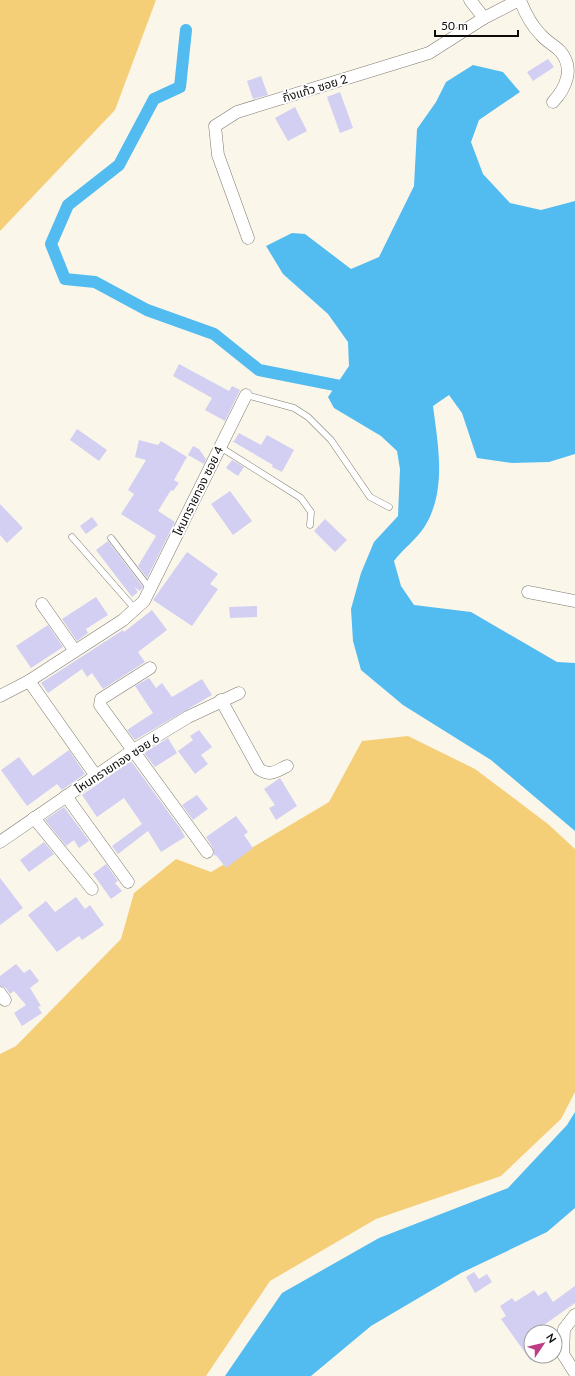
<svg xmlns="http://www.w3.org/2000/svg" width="575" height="1376" font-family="Lato,'Noto Sans Thai',sans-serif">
<rect width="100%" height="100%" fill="#fbf6ea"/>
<g fill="#f5cf77">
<polygon points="0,0 156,0 115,110 0,231"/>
<polygon points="408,736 475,769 548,824 575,849 575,1092 561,1119 501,1176 376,1219 270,1281 206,1376 0,1376 0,1054 16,1046 121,939 134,893 176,859 211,872 329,802 362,741"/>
</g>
<g fill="#52bbf0">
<path d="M 473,65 L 503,72 L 520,92 L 479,120 L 471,142 L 483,174 L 510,203 L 541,210 L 575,201 L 575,454 L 549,462 L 512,463 L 477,458 L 462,413 L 449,395 L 433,406 C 438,445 447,490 425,526 C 417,539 403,549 394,561 L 401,586 L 414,605 L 471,612 L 557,662 L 575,663 L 575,831 L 491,760 L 403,705 L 361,670 L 353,641 L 351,609 L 361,573 L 374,542 L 398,516 L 400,469 L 397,451 L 381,436 L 334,408 L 328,397 L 349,366 L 348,342 L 328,314 L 283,274 L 266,246 L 292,233 L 305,234 L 351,269 L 379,257 L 414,186 L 417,129 L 436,102 L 446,82 Z"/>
<polygon points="575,1112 575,1208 547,1232 461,1273 371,1326 311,1376 225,1376 282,1293 379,1238 508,1188 567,1125"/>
</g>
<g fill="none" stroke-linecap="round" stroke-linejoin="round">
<polyline stroke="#52bbf0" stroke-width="12" points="186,30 180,87 154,99 119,165 68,205 51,244 65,279 95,282 147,310 214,334 259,370 350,388"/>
</g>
<g fill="#d3cff3">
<polygon points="548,59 554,67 533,81 527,72"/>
<polygon points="261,76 268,95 253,99 247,81"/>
<polygon points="340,92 353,128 340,133 327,97"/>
<polygon points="295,107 307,131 288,141 275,118"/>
<polygon points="179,364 229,391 232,386 240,390 225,421 205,410 212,398 173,376"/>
<polygon points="77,429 107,450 99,461 70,440"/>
<polygon points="239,433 261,445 267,435 294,450 282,472 272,467 273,465 232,441 234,441"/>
<polygon points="139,440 158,445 161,441 187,457 174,480 179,483 173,491 171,490 158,511 175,522 147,578 138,566 156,536 121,514 134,494 128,490 146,460 135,457"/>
<polygon points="193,446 199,449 206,459 204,464 188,455"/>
<polygon points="232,460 244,467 238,476 226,468"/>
<polygon points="230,491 252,521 233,535 211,504"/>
<polygon points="0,504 23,528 7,543 0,535"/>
<polygon points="92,517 98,525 86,534 80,526"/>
<polygon points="325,519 347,540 335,552 314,531"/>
<polygon points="108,541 143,587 140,591 134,587 138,592 132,597 96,550"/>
<polygon points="187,552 218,574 210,584 218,589 192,626 153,600"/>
<polygon points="96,597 108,615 86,629 88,633 77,641 62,619"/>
<polygon points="257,606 257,617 230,618 229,607"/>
<polygon points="152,610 167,630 138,652 145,662 103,689 92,673 87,677 82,669 48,693 41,683 123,630 124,632"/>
<polygon points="48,625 63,647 31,668 16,646"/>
<polygon points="149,678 156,688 162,683 172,697 202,679 212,695 135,740 127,730 153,713 135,686"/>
<polygon points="199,730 212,747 201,755 208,764 195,774 178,751 193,740 190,736"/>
<polygon points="168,738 177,753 155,767 144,753"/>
<polygon points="69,750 85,774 62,790 57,784 27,806 1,770 19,757 33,776"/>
<polygon points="131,761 180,828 185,837 161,852 148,831 118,854 112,846 142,824 124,798 97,817 82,795"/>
<polygon points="280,778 297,806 276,820 269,808 275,805 264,789"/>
<polygon points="197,795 208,809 193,820 182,805"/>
<polygon points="64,807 89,841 79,848 74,840 66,846 45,820"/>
<polygon points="236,816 248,832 244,835 253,848 226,868 216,855 214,856 213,848 206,837"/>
<polygon points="44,842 54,854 29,872 20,860"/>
<polygon points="106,864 118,881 115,883 122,891 111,899 93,874"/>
<polygon points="0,878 23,908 0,925"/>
<polygon points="76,897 85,909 90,905 104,925 82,940 79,936 57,952 28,915 46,901 55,912"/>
<polygon points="16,964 24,973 30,969 39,981 30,988 41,1006 38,1007 42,1013 22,1026 14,1013 26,1005 14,991 10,994 6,988 0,986 0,976"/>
<polygon points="474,1272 479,1279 487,1274 492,1282 475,1293 466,1277"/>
<polygon points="575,1286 575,1303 534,1332 531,1332 531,1361 501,1319 506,1316 500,1306 512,1298 515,1302 534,1290 538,1296 546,1291 553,1302"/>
</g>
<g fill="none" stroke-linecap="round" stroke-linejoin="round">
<g stroke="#7e796f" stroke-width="7">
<g id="service">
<polyline points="246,395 294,408 308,417 331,440 370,497 389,507"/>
<polyline points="220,447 301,498 311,512 310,525"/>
<polyline points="72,537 135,609"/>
<polyline points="111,538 150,589"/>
</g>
</g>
<g stroke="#7e796f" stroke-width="13">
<g id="minor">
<polyline points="470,0 484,18"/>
<path d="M 520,0 C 525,13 531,25 541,35 C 546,41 554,45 560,51 C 575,68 566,88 553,102"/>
<polyline points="248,238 218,155 215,126 237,112 429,53 484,18 519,0"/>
<polyline points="528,592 575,601"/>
<polyline points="42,604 75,651"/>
<polyline points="150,668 101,699 100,705 207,852"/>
<polyline points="29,681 96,776"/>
<polyline points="0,696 29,681 123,620 144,601 246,395"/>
<path d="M 221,700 L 259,769 C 270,777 276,771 287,766"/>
<polyline points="66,796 128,882"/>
<polyline points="34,818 92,889"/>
<polyline points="0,842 132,751 188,717 239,693"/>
<polyline points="0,993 5,1000"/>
<polyline points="575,1315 564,1329 563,1354 575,1373"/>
</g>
</g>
<use href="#service" stroke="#fff" stroke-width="6"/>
<use href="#minor" stroke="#fff" stroke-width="12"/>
</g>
<g text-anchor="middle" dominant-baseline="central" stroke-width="4" stroke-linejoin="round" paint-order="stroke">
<g font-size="12" fill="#0d0b07" stroke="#fff">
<text transform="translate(315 88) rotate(-17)">กิ่งแก้ว ซอย 2</text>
<text transform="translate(198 491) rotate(-64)">โหนทรายทอง ซอย 4</text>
<text transform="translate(117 763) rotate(-33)">โหนทรายทอง ซอย 6</text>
</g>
</g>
<g transform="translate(543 1344) rotate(55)"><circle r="19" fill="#ffffff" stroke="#9e9d9c"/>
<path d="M0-3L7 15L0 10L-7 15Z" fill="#bd3c85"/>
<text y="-6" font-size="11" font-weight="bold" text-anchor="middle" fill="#0d0b07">N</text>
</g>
<path d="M435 30v6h83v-6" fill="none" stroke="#0d0b07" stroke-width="2"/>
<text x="441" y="30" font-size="12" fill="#0d0b07" stroke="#ffffff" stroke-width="3" paint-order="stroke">50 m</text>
</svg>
